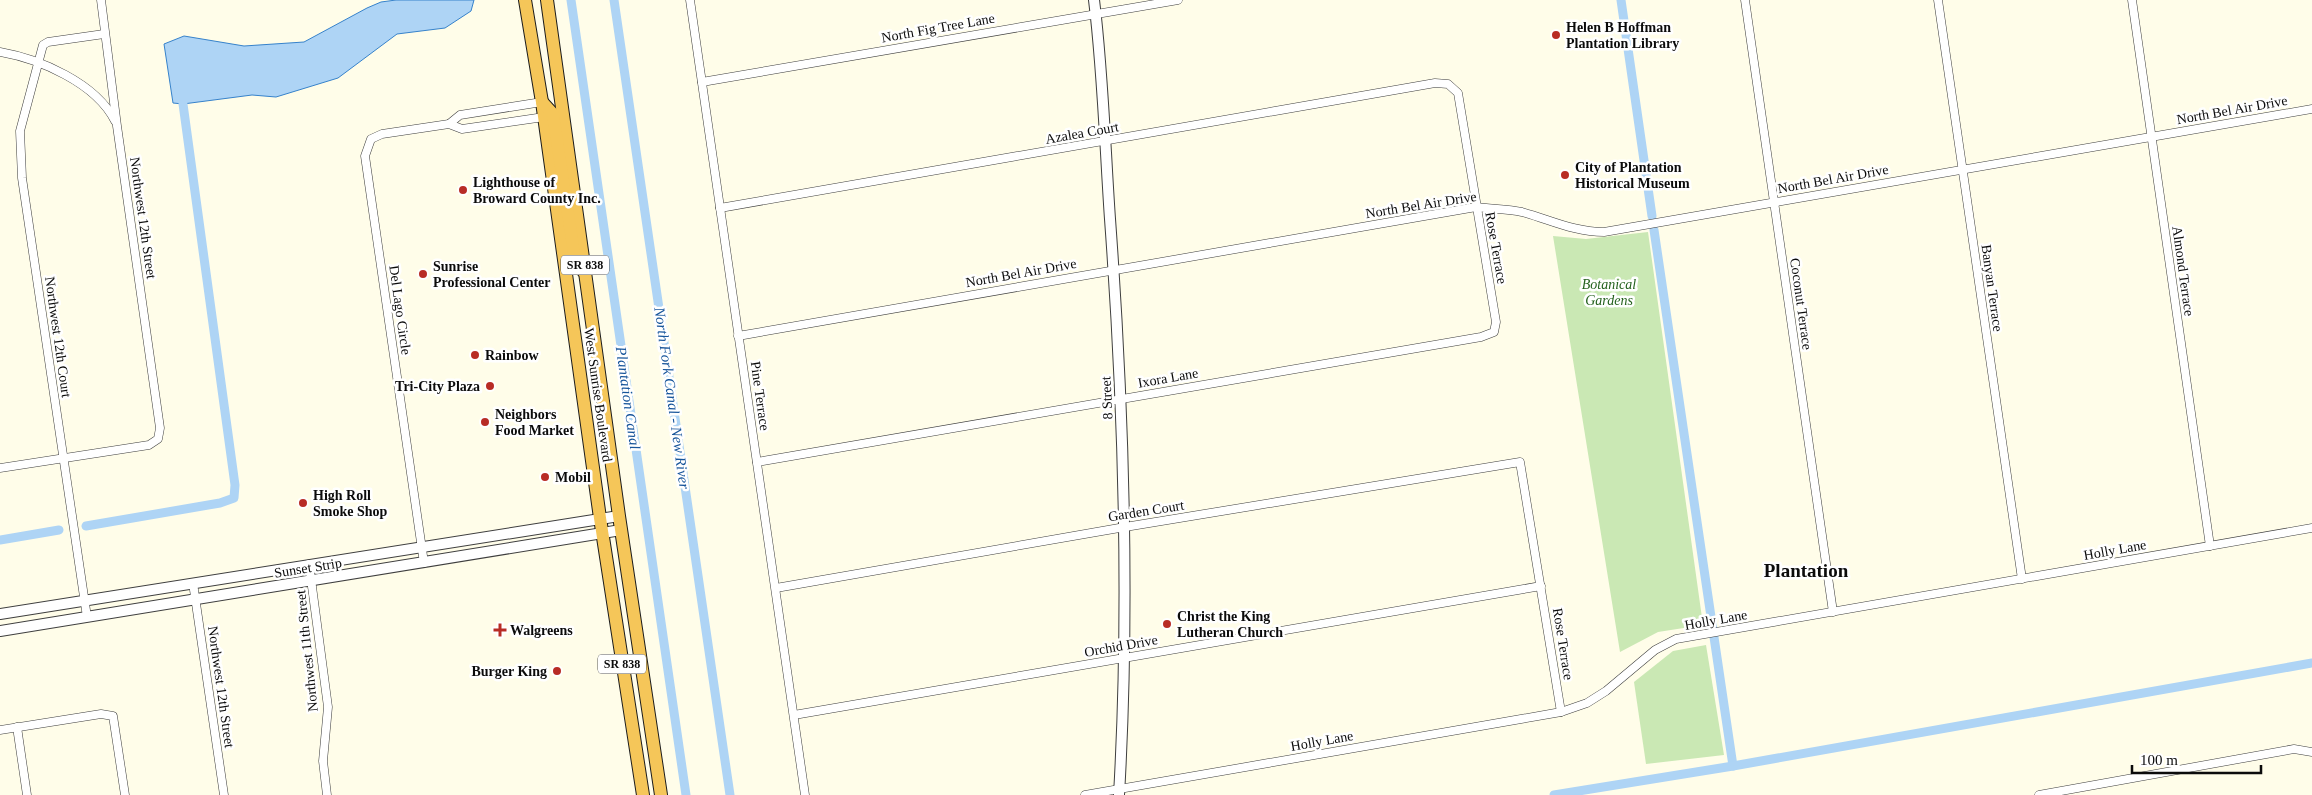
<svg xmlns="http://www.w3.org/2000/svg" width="2312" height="795" font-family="Georgia,serif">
<rect width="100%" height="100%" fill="#fffde9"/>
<g fill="#cae8b4">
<polygon points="1648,232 1703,625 1658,632 1620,652 1553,236 1586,239"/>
<polygon points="1706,645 1724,755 1646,764 1634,682 1673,651"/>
</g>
<polygon fill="#aed4f5" stroke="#3682cb" points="396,0 474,0 471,11 445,28 397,34 338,78 276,97 252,95 183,104 173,103 164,44 184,36 244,46 304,42 367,8 381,2"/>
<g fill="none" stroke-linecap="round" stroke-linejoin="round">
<g stroke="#aed4f5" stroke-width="9">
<polyline points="571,0 686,795"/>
<polyline points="614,0 730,795"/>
<polyline points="1621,0 1652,216"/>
<polyline points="1654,230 1733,766"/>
<polyline points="86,526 220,503 234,498 235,485 183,104"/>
<polyline points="0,540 59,530"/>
<polyline points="1554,795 1733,766 2312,663"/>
</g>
<g stroke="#3e3e3e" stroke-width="9">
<g id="minor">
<polyline points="690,0 805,795"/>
<polyline points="1745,0 1833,612"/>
<polyline points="1938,0 2022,579"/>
<polyline points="2132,0 2210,546"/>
<path d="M 0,52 C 40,59 96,83 115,121"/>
<polyline points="702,82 1178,0"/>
<polyline points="449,124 460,115 542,102"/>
<polyline points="720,208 1435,83 1448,84 1458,93 1496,322 1494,332 1481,337 757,462"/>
<path d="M 738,336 L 1476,207 C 1491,209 1508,209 1522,212 C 1551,220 1574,232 1604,232 L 2312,109"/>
<polyline points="0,468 149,445 158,439 160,428 117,126 101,0"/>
<polyline points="424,563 365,156 371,139 382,134 449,124 462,129 544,117"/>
<polyline points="309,564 328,707 323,761 327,795"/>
<polyline points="193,583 224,795"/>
<polyline points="776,588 1125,527 1520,462 1561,712"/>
<polyline points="87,617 22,178 20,131 43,45 48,42 104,34"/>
<polyline points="794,715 1541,586"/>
<polyline points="17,727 27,795"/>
<polyline points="0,730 101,714 113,716 125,795"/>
<polyline points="1085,795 1561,712 1587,703 1606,691 1655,650 1676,639 2312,528"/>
<polyline points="2039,795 2294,749 2312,752"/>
</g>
</g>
<g stroke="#3e3e3e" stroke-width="12">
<g id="tertiary">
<path d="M 1094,0 C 1103,72 1105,147 1110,219 C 1124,411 1130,603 1119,795"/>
<polyline points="0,614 619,516"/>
<polyline points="0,631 621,530"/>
</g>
</g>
<g stroke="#1c1c1c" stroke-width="14">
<g id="trunk">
<polyline points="525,0 542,102 600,518 643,795"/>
<polyline points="547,0 619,516 661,795"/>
<polyline points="542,102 553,114 574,253 583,271"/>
</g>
</g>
<use href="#minor" stroke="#fff" stroke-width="8"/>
<use href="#tertiary" stroke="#fff" stroke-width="10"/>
<use href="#trunk" stroke="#f5c659" stroke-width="12"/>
</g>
<g fill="#b82c25" stroke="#fff" stroke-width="2">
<circle cx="1556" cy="35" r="5"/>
<circle cx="1565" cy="175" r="5"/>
<circle cx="463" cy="190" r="5"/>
<circle cx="423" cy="274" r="5"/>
<circle cx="475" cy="355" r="5"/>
<circle cx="490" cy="386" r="5"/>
<circle cx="485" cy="422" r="5"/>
<circle cx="545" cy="477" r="5"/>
<circle cx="303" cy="503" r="5"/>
<circle cx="1167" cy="624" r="5"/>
<path d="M497.5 622.5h5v5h5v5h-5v5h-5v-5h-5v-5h5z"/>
<circle cx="557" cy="671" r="5"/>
</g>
<g text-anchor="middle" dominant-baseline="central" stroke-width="5" stroke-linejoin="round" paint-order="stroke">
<g fill="#fff" stroke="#545454" stroke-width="1">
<rect x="561" y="255.5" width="48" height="19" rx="4"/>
<rect x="598" y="654.5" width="48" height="19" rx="4"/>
</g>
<g font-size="12" font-weight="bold" fill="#0b0b0b">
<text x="585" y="265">SR 838</text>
<text x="622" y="664">SR 838</text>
</g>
<g font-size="14" font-weight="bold" fill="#0b0b0b" stroke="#fff" text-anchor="start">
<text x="1566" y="27">Helen B Hoffman<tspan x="1566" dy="16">Plantation Library</tspan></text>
<text x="1575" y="167">City of Plantation<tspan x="1575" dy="16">Historical Museum</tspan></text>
<text x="473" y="182">Lighthouse of<tspan x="473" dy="16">Broward County Inc.</tspan></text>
<text x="433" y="266">Sunrise<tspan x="433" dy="16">Professional Center</tspan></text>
<text x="485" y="355">Rainbow</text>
<text x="480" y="386" text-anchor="end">Tri-City Plaza</text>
<text x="495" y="414">Neighbors<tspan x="495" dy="16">Food Market</tspan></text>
<text x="555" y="477">Mobil</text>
<text x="313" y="495">High Roll<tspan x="313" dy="16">Smoke Shop</tspan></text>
<text x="1177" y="616">Christ the King<tspan x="1177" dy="16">Lutheran Church</tspan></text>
<text x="510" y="630">Walgreens</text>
<text x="547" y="671" text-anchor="end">Burger King</text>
</g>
<g font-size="14" fill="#0b0b0b" stroke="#fff">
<text transform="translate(938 28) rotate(-10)">North Fig Tree Lane</text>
<text transform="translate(2232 110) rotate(-10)">North Bel Air Drive</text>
<text transform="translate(1082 133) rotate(-10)">Azalea Court</text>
<text transform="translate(1833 179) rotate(-10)">North Bel Air Drive</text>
<text transform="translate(1421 205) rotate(-9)">North Bel Air Drive</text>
<text transform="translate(143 218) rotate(82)">Northwest 12th Street</text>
<text transform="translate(1496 248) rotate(80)">Rose Terrace</text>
<text transform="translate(2183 271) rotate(82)">Almond Terrace</text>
<text transform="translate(1021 273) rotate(-10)">North Bel Air Drive</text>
<text transform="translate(1992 288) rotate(82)">Banyan Terrace</text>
<text transform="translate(1801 304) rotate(82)">Coconut Terrace</text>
<text transform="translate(400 310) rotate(82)">Del Lago Circle</text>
<text transform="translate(58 337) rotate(82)">Northwest 12th Court</text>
<text transform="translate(1168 378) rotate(-10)">Ixora Lane</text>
<text transform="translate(598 395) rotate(82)">West Sunrise Boulevard</text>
<text transform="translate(760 396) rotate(82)">Pine Terrace</text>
<text transform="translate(1107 398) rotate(-93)">8 Street</text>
<text transform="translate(1146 511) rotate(-9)">Garden Court</text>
<text transform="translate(2115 550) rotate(-10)">Holly Lane</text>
<text transform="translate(308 568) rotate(-9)">Sunset Strip</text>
<text transform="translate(1716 620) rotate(-10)">Holly Lane</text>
<text transform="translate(1563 644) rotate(81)">Rose Terrace</text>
<text transform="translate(1121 646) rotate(-10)">Orchid Drive</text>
<text transform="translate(307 651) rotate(-96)">Northwest 11th Street</text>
<text transform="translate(221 687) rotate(82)">Northwest 12th Street</text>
<text transform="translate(1322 741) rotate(-10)">Holly Lane</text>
</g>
<g font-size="14" font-style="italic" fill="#24611d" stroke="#fff">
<text x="1609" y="284">Botanical<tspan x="1609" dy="16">Gardens</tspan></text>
</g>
<g font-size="15" font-style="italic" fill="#16549a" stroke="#fff">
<text transform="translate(628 398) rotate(82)">Plantation Canal</text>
<text transform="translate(672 398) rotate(82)">North Fork Canal - New River</text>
</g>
<g font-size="19" font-weight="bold" fill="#0b0b0b" stroke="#fff">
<text x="1806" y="570">Plantation</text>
</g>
</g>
<path d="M2132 765v8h129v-8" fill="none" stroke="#0b0b0b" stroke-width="2.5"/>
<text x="2140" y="765" font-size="15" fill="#0b0b0b" stroke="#ffffff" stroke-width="4" paint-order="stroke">100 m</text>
</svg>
